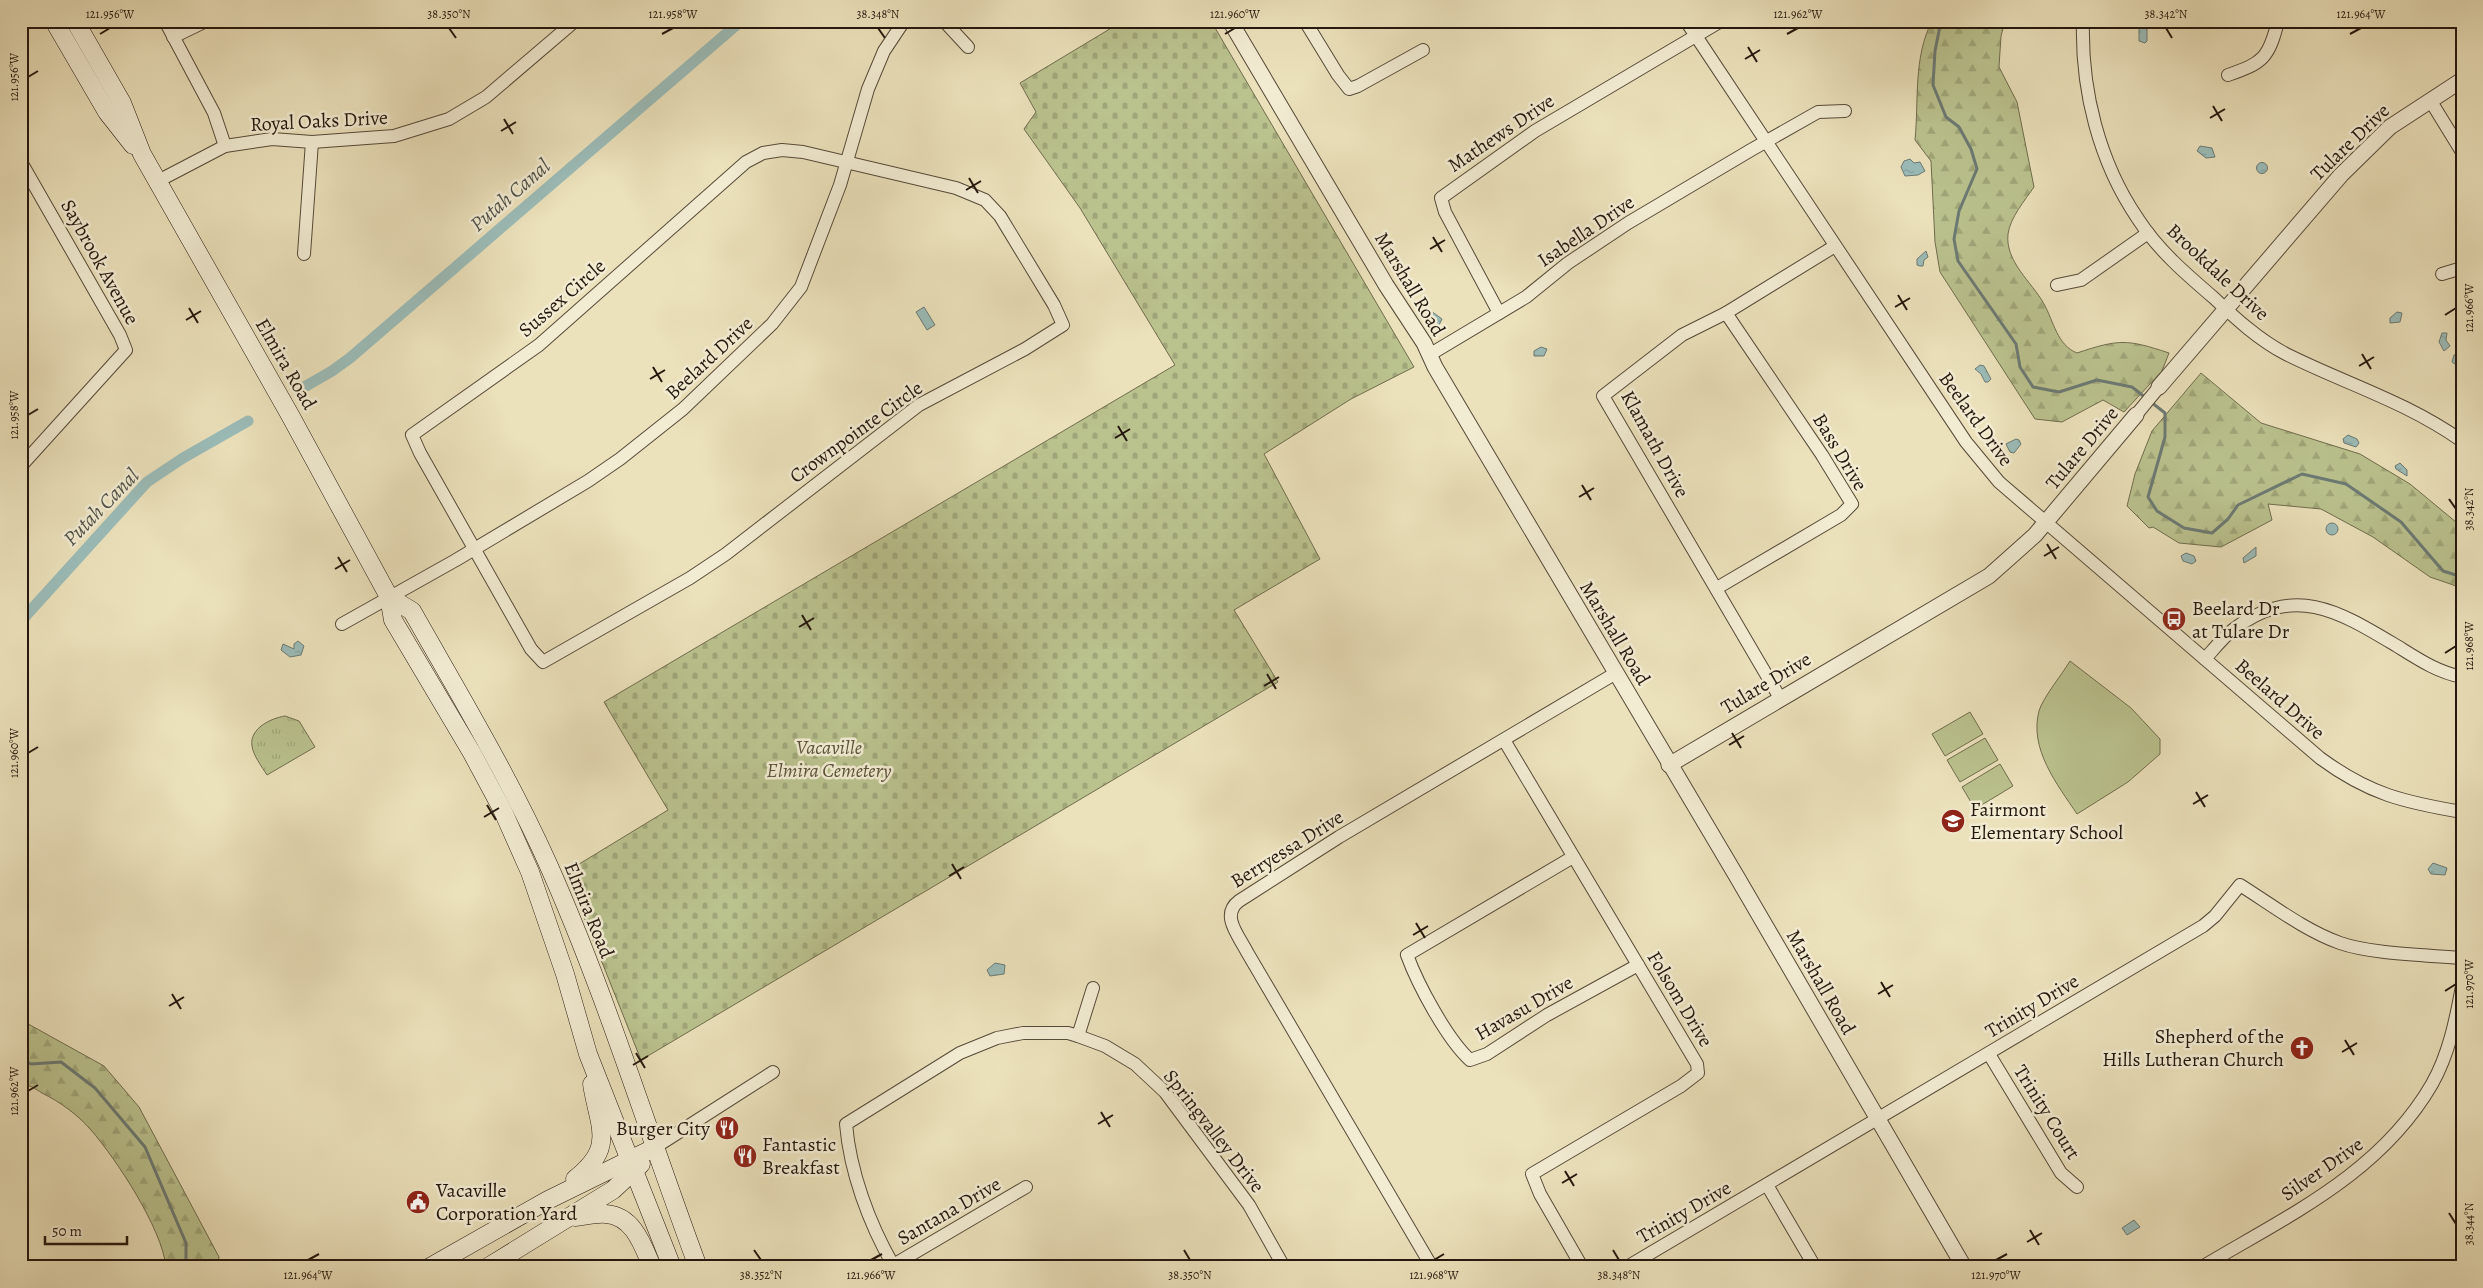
<svg xmlns="http://www.w3.org/2000/svg" width="2483" height="1288" font-family="Alegreya,serif">
<defs>
<pattern id="grass-tufts" width="24" height="20" patternUnits="userSpaceOnUse" patternTransform="scale(1.25)"><rect width="24" height="20" fill="#bac28e"/><path d="M3 7l-1-3M5 7V3M7 7l1-3M15 17l-1-3M17 17v-4M19 17l1-3" fill="none" stroke="#a0a679"/></pattern>
<pattern id="forest-firs" width="22" height="20" patternUnits="userSpaceOnUse" patternTransform="scale(1.25)"><rect width="22" height="20" fill="#bac28e"/><path d="M5 1l3.5 6h-7zM16 11l3.5 6h-7z" fill="#a0a679"/></pattern>
<pattern id="cemetery-stones" width="16" height="16" patternUnits="userSpaceOnUse" patternTransform="scale(1.25)"><rect width="16" height="16" fill="#bac28e"/><path d="M2 7V4a2 2 0 0 1 4 0v3zM10 15v-3a2 2 0 0 1 4 0v3z" fill="#a0a679"/></pattern>
<pattern id="water-ripples" width="26" height="14" patternUnits="userSpaceOnUse" patternTransform="scale(1.25)"><rect width="26" height="14" fill="#9bbcb8"/><path d="M2 4q2-2 4 0t4 0M15 11q2-2 4 0t4 0" fill="none" stroke="#85a19d"/></pattern>
</defs>
<rect width="100%" height="100%" fill="#ebe1bb"/>
<filter id="stains"><feTurbulence type="fractalNoise" baseFrequency=".004" numOctaves="4"/><feColorMatrix values="0 0 0 0 .2 0 0 0 0 .09 0 0 0 0 .02 0 0 0 .5 -.17"/></filter>
<radialGradient id="worn" r=".72"><stop offset=".6" stop-color="#630" stop-opacity="0"/><stop offset="1" stop-color="#630" stop-opacity=".3"/></radialGradient>
<g fill="url(#grass-tufts)" stroke="#706c4e">
<path d="M 285,716 L 299,721 L 315,747 L 267,775 C 262,767 253,755 252,746 C 249,728 272,718 285,716 Z"/>
<polygon points="21,1238 23,1239 28,1267 21,1267"/>
</g>
<g fill="url(#forest-firs)" stroke="#706c4e">
<path d="M 1932,21 L 2005,21 L 2001,36 L 1999,67 L 2017,102 L 2034,187 C 2025,200 2010,218 2008,234 C 2005,262 2032,282 2044,304 C 2054,322 2057,345 2077,353 C 2119,339 2127,339 2169,353 L 2162,371 L 2124,412 L 2103,400 L 2062,422 L 2035,419 L 1940,272 L 1935,242 L 1931,161 L 1915,140 C 1919,100 1913,58 1932,21 Z"/>
<polygon points="2201,373 2261,423 2360,454 2410,484 2462,527 2462,588 2430,577 2373,537 2321,509 2268,504 2272,520 2221,547 2179,543 2153,527 2149,528 2127,506 2135,474 2152,431"/>
<path d="M 21,1020 L 104,1066 L 139,1107 L 219,1257 L 217,1267 L 166,1267 C 162,1228 116,1159 91,1130 C 77,1114 60,1102 42,1093 C 36,1089 28,1084 21,1084 Z"/>
</g>
<polygon fill="url(#cemetery-stones)" stroke="#706c4e" points="1123,21 1211,21 1414,367 1351,399 1264,454 1320,559 1234,610 1278,682 641,1060 566,872 668,810 604,702 1175,365 1080,208 1024,129 1036,112 1020,83"/>
<g fill="#bac28e" stroke="#706c4e">
<path d="M 2070,661 L 2131,708 L 2160,739 L 2160,754 L 2128,782 L 2077,814 C 2057,784 2029,749 2039,711 C 2042,699 2063,673 2070,661 Z"/>
<polygon points="1970,712 1983,734 1945,756 1932,734"/>
<polygon points="1985,738 1998,760 1960,782 1947,760"/>
<polygon points="2000,764 2013,786 1975,809 1962,787"/>
</g>
<g fill="url(#water-ripples)" stroke="#6c7a74">
<polygon points="2141,27 2147,29 2147,41 2145,43 2139,41 2139,29"/>
<polygon points="2200,146 2212,148 2215,157 2206,158 2197,151"/>
<polygon points="1910,159 1914,163 1920,162 1925,171 1918,175 1905,176 1901,167 1904,161"/>
<circle cx="2262" cy="168" r="5.5"/>
<polygon points="1926,251 1928,257 1924,260 1923,266 1920,266 1917,265 1917,259"/>
<polygon points="924,307 935,325 927,330 916,312"/>
<polygon points="1431,311 1442,319 1439,325 1434,324 1428,314"/>
<polygon points="2397,312 2402,313 2400,322 2390,323 2390,318"/>
<polygon points="2442,333 2447,333 2446,340 2450,346 2444,351 2439,342"/>
<polygon points="1541,347 1547,349 1544,356 1534,356 1534,351"/>
<polygon points="2460,354 2462,357 2462,369 2452,362 2454,355"/>
<polygon points="1980,365 1984,366 1991,379 1988,382 1985,382 1981,374 1975,369"/>
<polygon points="2348,435 2357,439 2359,443 2356,447 2344,443 2343,439"/>
<polygon points="2016,439 2019,440 2021,444 2014,453 2010,452 2006,444"/>
<polygon points="2400,463 2407,470 2407,476 2396,469 2395,466"/>
<circle cx="2332" cy="529" r="6"/>
<polygon points="2256,547 2256,556 2244,563 2243,558"/>
<polygon points="2186,553 2194,556 2196,561 2192,564 2183,561 2181,556"/>
<polygon points="298,641 304,646 301,655 290,657 281,650 283,644 294,649 294,644"/>
<polygon points="2433,863 2447,868 2445,875 2431,874 2428,869"/>
<polygon points="995,963 1005,965 1004,974 990,976 987,970"/>
<polygon points="2134,1220 2140,1227 2127,1235 2122,1228"/>
</g>
<g fill="none" stroke-linecap="round" stroke-linejoin="round">
<g stroke="#6c7a74" stroke-width="3">
<polyline points="1945,21 1940,26 1935,51 1933,85 1946,117 1959,127 1971,149 1977,169 1959,211 1954,239 1958,261 2016,344 2020,367 2033,387 2059,392 2097,380 2132,387 2146,398"/>
<polyline points="2151,402 2165,413 2165,437 2148,497 2157,511 2184,528 2212,533 2228,519 2238,505 2302,474 2346,484 2401,522 2443,571 2462,577"/>
<polyline points="21,1059 31,1064 61,1062 95,1088 145,1147 186,1243 186,1267"/>
</g>
<g stroke="#9bbcb8" stroke-width="11">
<polyline points="299,390 332,371 350,358 741,21"/>
<polyline points="21,621 147,482 183,458 248,421"/>
</g>
<g stroke="#564a39" stroke-width="14">
<g id="minor">
<polyline points="165,21 214,113 225,146"/>
<polyline points="944,21 968,47"/>
<polyline points="1305,21 1338,75 1349,89 1358,86 1423,50"/>
<path d="M 1686,21 L 1966,442 L 1999,482 L 2320,758 C 2369,794 2403,802 2462,812"/>
<path d="M 2083,21 C 2081,90 2099,162 2138,219 C 2158,250 2186,274 2214,298 C 2235,318 2259,340 2286,354 C 2346,384 2405,401 2462,441"/>
<polyline points="173,37 206,21"/>
<path d="M 2228,75 C 2263,63 2269,58 2278,21"/>
<polyline points="2430,100 2462,152"/>
<polygon points="782,150 803,152 956,188 985,200 1000,216 1054,305 1063,325 1025,349 919,405 726,554 690,578 543,662 531,649 420,453 412,435 539,345 746,162 763,153"/>
<polyline points="21,162 120,335 126,350 21,466"/>
<polyline points="158,181 225,146 272,139 312,142 394,136 449,119 486,97 575,21"/>
<polyline points="304,254 312,142"/>
<polyline points="2442,274 2462,268"/>
<polyline points="2057,285 2081,280 2148,233"/>
<polyline points="1499,313 1445,212 1441,198 1535,131 1721,21"/>
<polyline points="1429,355 1526,297 1568,263 1628,223 1751,150 1818,112 1845,111"/>
<polyline points="2136,415 2159,387"/>
<polyline points="1717,588 1841,515 1852,504 1822,455 1726,313"/>
<polyline points="342,624 456,560 588,481 620,459 683,409 772,324 801,287 840,185 868,89 884,51 904,21"/>
<path d="M 2205,659 C 2214,649 2223,637 2234,629 C 2295,583 2340,612 2397,646 C 2418,659 2437,672 2462,677"/>
<polyline points="1780,698 1603,396 1682,335 1726,313 1835,246"/>
<polyline points="1504,740 1697,1064 1698,1073 1681,1086 1532,1174 1540,1194 1582,1267"/>
<path d="M 1573,857 L 1407,955 C 1418,985 1447,1039 1470,1060 L 1487,1054 L 1547,1015 L 1638,965"/>
<polyline points="1078,1036 1093,988"/>
<polyline points="1989,1054 2061,1173 2077,1187"/>
<polyline points="654,1148 773,1072"/>
<polyline points="1767,1185 1815,1267"/>
<path d="M 893,1265 C 869,1223 850,1172 846,1124 L 960,1053 L 997,1038 L 1023,1033 L 1068,1033 L 1078,1036 L 1105,1046 L 1135,1064 L 1165,1092 L 1249,1205 L 1284,1267"/>
<polyline points="890,1267 1026,1187"/>
<path d="M 1432,1267 L 1247,952 C 1239,936 1220,915 1239,901 L 1339,837 L 1616,673"/>
<path d="M 1627,1267 L 2203,926 L 2215,916 L 2240,885 C 2272,905 2304,930 2340,943 C 2371,954 2427,955 2462,958"/>
<path d="M 2202,1267 C 2287,1216 2380,1174 2432,1084 C 2449,1054 2456,1019 2462,986"/>
</g>
</g>
<g stroke="#564a39" stroke-width="17">
<g id="tertiary">
<polyline points="1230,21 1386,285 1424,343 1435,367 1737,877 1964,1267"/>
<polyline points="2159,387 2341,175 2390,127 2462,80"/>
<polyline points="1669,765 1989,576 2035,535 2136,415"/>
</g>
</g>
<g stroke="#25170e" stroke-width="19">
<g id="secondary">
<polyline points="54,21 107,112 133,145"/>
<polyline points="75,21 122,103 142,154 290,415 389,597 393,620 472,753 502,809 530,872 565,974 588,1054 672,1267"/>
<path d="M 389,597 L 412,611 C 459,694 509,777 548,864 C 606,994 648,1133 698,1267"/>
<path d="M 575,1179 C 616,1147 599,1128 592,1084"/>
<path d="M 575,1217 C 585,1216 596,1213 606,1214 C 634,1216 643,1246 652,1267"/>
<polyline points="430,1267 548,1200 654,1148"/>
<polyline points="488,1267 613,1190 641,1164"/>
</g>
</g>
<use href="#minor" stroke="#f2ecd3" stroke-width="12"/>
<use href="#tertiary" stroke="#f2ecd3" stroke-width="15"/>
<use href="#secondary" stroke="#f2ecd3" stroke-width="18"/>
</g>
<path fill="none" stroke="#25170e" stroke-width="2" d="M 449,28 L 456,38M 878,28 L 885,38M 2166,28 L 2172,38M 100,34 L 110,28M 662,34 L 673,28M 1225,34 L 1235,28M 1787,34 L 1798,28M 2350,34 L 2361,28M 1748,47 L 1757,62M 1745,59 L 1760,50M 28,77 L 38,71M 2213,106 L 2222,121M 2210,118 L 2225,109M 504,119 L 513,134M 501,131 L 516,122M 969,178 L 978,193M 966,190 L 981,181M 1433,237 L 1442,252M 1430,249 L 1445,240M 1898,295 L 1907,310M 1895,307 L 1910,298M 189,308 L 198,323M 2445,315 L 2456,308M 186,320 L 201,311M 2362,354 L 2371,369M 2359,366 L 2374,357M 653,367 L 662,382M 650,379 L 665,370M 28,415 L 38,409M 1118,426 L 1127,441M 1115,438 L 1130,429M 1582,485 L 1591,500M 1579,497 L 1594,488M 2449,499 L 2456,509M 2047,544 L 2056,559M 2044,556 L 2059,547M 338,557 L 347,572M 335,569 L 350,560M 802,615 L 811,630M 799,627 L 814,618M 2445,653 L 2456,646M 1267,674 L 1276,689M 1264,686 L 1279,677M 1732,733 L 1741,748M 1729,745 L 1744,736M 28,753 L 38,747M 2196,792 L 2205,807M 2193,804 L 2208,795M 487,805 L 496,820M 484,817 L 499,808M 952,864 L 961,879M 949,876 L 964,867M 1416,923 L 1425,938M 1413,935 L 1428,926M 1881,982 L 1890,997M 2445,991 L 2456,984M 172,994 L 181,1009M 1878,994 L 1893,985M 169,1006 L 184,997M 2345,1040 L 2354,1055M 2342,1052 L 2357,1043M 636,1053 L 645,1068M 633,1065 L 648,1056M 28,1091 L 38,1085M 1101,1112 L 1110,1127M 1098,1124 L 1113,1115M 1565,1171 L 1574,1186M 1562,1183 L 1577,1174M 2449,1213 L 2456,1224M 2030,1230 L 2039,1245M 2027,1242 L 2042,1233M 754,1250 L 761,1260M 1184,1250 L 1190,1260M 1613,1250 L 1619,1260M 308,1260 L 319,1254M 871,1260 L 882,1254M 1434,1260 L 1444,1254M 1996,1260 L 2007,1254"/>
<defs>
<g id="bus-disc" transform="scale(1.25)"><circle r="9.5" fill="#8f2418" stroke="#f2ecd3"/><path d="M-5-6H5V4H4V6H2V4H-2V6H-4V4H-5ZM-3.5-4V0h7V-4ZM-3.5 1.2v1.5H-2V1.2ZM2 1.2v1.5H3.5V1.2Z" fill="#fff"/></g>
<g id="school-disc" transform="scale(1.25)"><circle r="9.5" fill="#8f2418" stroke="#f2ecd3"/><path d="M0-5L7-2L0 1L-7-2ZM-4 1L0 2.5L4 1V4Q0 6-4 4Z" fill="#fff"/></g>
<g id="church-disc" transform="scale(1.25)"><circle r="9.5" fill="#8f2418" stroke="#f2ecd3"/><path d="M-1.2-6h2.4v3.5h3.3v2.4h-3.3V6h-2.4V-.1h-3.3v-2.4h3.3Z" fill="#fff"/></g>
<g id="restaurant-disc" transform="scale(1.25)"><circle r="9.5" fill="#8f2418" stroke="#f2ecd3"/><path d="M-5-6h1v4h1v-4h1v4h1v-4h1v5L-1.5 .5V6h-2V.5L-5-1ZM5-6V6H3V1.5H1.5Q1.5-4 5-6Z" fill="#fff"/></g>
<g id="civic-disc" transform="scale(1.25)"><circle r="9.5" fill="#8f2418" stroke="#f2ecd3"/><path d="M-.6-6.5H3V-4.5H.6V-3L4-1V1h2V6H-6V1h2V-1L-.6-3ZM-1.2 2.5V6h2.4V2.5Z" fill="#fff"/></g>
</defs>
<g fill-rule="evenodd">
<use href="#bus-disc" x="2174" y="619"/>
<use href="#school-disc" x="1953" y="821"/>
<use href="#church-disc" x="2302" y="1048"/>
<use href="#restaurant-disc" x="727" y="1128"/>
<use href="#restaurant-disc" x="745" y="1156"/>
<use href="#civic-disc" x="418" y="1202"/>
</g>
<g text-anchor="middle" dominant-baseline="central" stroke-width="5" stroke-linejoin="round" paint-order="stroke">
<g font-size="20" fill="#25170e" stroke="#f2ecd3">
<text transform="translate(319 121) rotate(-3)">Royal Oaks Drive</text>
<text transform="translate(1501 133) rotate(-34)">Mathews Drive</text>
<text transform="translate(2350 142) rotate(-44)">Tulare Drive</text>
<text transform="translate(1586 231) rotate(-34)">Isabella Drive</text>
<text transform="translate(100 262) rotate(61)">Saybrook Avenue</text>
<text transform="translate(2218 272) rotate(43)">Brookdale Drive</text>
<text transform="translate(1410 284) rotate(59)">Marshall Road</text>
<text transform="translate(562 298) rotate(-41)">Sussex Circle</text>
<text transform="translate(709 358) rotate(-43)">Beelard Drive</text>
<text transform="translate(286 364) rotate(60)">Elmira Road</text>
<text transform="translate(1976 419) rotate(54)">Beelard Drive</text>
<text transform="translate(856 432) rotate(-36)">Crownpointe Circle</text>
<text transform="translate(1655 444) rotate(61)">Klamath Drive</text>
<text transform="translate(2082 448) rotate(-50)">Tulare Drive</text>
<text transform="translate(1840 452) rotate(59)">Bass Drive</text>
<text transform="translate(1615 633) rotate(59)">Marshall Road</text>
<text transform="translate(1766 683) rotate(-31)">Tulare Drive</text>
<text transform="translate(2280 699) rotate(41)">Beelard Drive</text>
<text transform="translate(1287 849) rotate(-32)">Berryessa Drive</text>
<text transform="translate(589 910) rotate(68)">Elmira Road</text>
<text transform="translate(1821 982) rotate(60)">Marshall Road</text>
<text transform="translate(1680 999) rotate(59)">Folsom Drive</text>
<text transform="translate(2032 1006) rotate(-31)">Trinity Drive</text>
<text transform="translate(1524 1008) rotate(-30)">Havasu Drive</text>
<text transform="translate(2047 1112) rotate(58)">Trinity Court</text>
<text transform="translate(1214 1131) rotate(52)">Springvalley Drive</text>
<text transform="translate(2322 1169) rotate(-35)">Silver Drive</text>
<text transform="translate(949 1211) rotate(-30)">Santana Drive</text>
<text transform="translate(1684 1212) rotate(-30)">Trinity Drive</text>
</g>
<g font-size="20" fill="#25170e" stroke="#f2ecd3" text-anchor="start">
<text x="2192" y="608">Beelard Dr<tspan x="2192" dy="23">at Tulare Dr</tspan></text>
<text x="1970" y="809">Fairmont<tspan x="1970" dy="23">Elementary School</tspan></text>
<text x="2284" y="1036" text-anchor="end">Shepherd of the<tspan x="2284" dy="23">Hills Lutheran Church</tspan></text>
<text x="710" y="1128" text-anchor="end">Burger City</text>
<text x="762" y="1144">Fantastic<tspan x="762" dy="23">Breakfast</tspan></text>
<text x="436" y="1190">Vacaville<tspan x="436" dy="23">Corporation Yard</tspan></text>
</g>
<g font-size="20" font-style="italic" fill="#59533b" stroke="#f2ecd3">
<text x="829" y="747">Vacaville<tspan x="829" dy="23">Elmira Cemetery</tspan></text>
</g>
<g font-size="21" font-style="italic" fill="#4e514a" stroke="#f2ecd3">
<text transform="translate(510 195) rotate(-41)">Putah Canal</text>
<text transform="translate(101 507) rotate(-46)">Putah Canal</text>
</g>
</g>
<rect width="2483" height="1288" fill="none" stroke="#ebe1bb" stroke-width="55"/>
<path d="M45 1236v8h82v-8" fill="none" stroke="#25170e" stroke-width="2.5"/>
<text x="52" y="1236" font-size="15" fill="#25170e" stroke="#f2ecd3" stroke-width="4" paint-order="stroke">50 m</text>
<rect x="28" y="28" width="2428" height="1232" fill="none" stroke="#25170e" stroke-width="2"/>
<g font-size="12" text-anchor="middle" fill="#25170e">
<text x="110" y="18">121.956°W</text>
<text x="449" y="18">38.350°N</text>
<text x="673" y="18">121.958°W</text>
<text x="878" y="18">38.348°N</text>
<text x="1235" y="18">121.960°W</text>
<text x="1798" y="18">121.962°W</text>
<text x="2166" y="18">38.342°N</text>
<text x="2361" y="18">121.964°W</text>
<text transform="translate(14 77) rotate(-90)" y="4">121.956°W</text>
<text transform="translate(2469 308) rotate(-90)" y="4">121.966°W</text>
<text transform="translate(14 415) rotate(-90)" y="4">121.958°W</text>
<text transform="translate(2469 509) rotate(-90)" y="4">38.342°N</text>
<text transform="translate(2469 646) rotate(-90)" y="4">121.968°W</text>
<text transform="translate(14 753) rotate(-90)" y="4">121.960°W</text>
<text transform="translate(2469 984) rotate(-90)" y="4">121.970°W</text>
<text transform="translate(14 1091) rotate(-90)" y="4">121.962°W</text>
<text transform="translate(2469 1224) rotate(-90)" y="4">38.344°N</text>
<text x="308" y="1279">121.964°W</text>
<text x="761" y="1279">38.352°N</text>
<text x="871" y="1279">121.966°W</text>
<text x="1190" y="1279">38.350°N</text>
<text x="1434" y="1279">121.968°W</text>
<text x="1619" y="1279">38.348°N</text>
<text x="1996" y="1279">121.970°W</text>
</g>
<rect width="100%" height="100%" filter="url(#stains)"/>
<rect width="100%" height="100%" fill="url(#worn)"/>
</svg>
